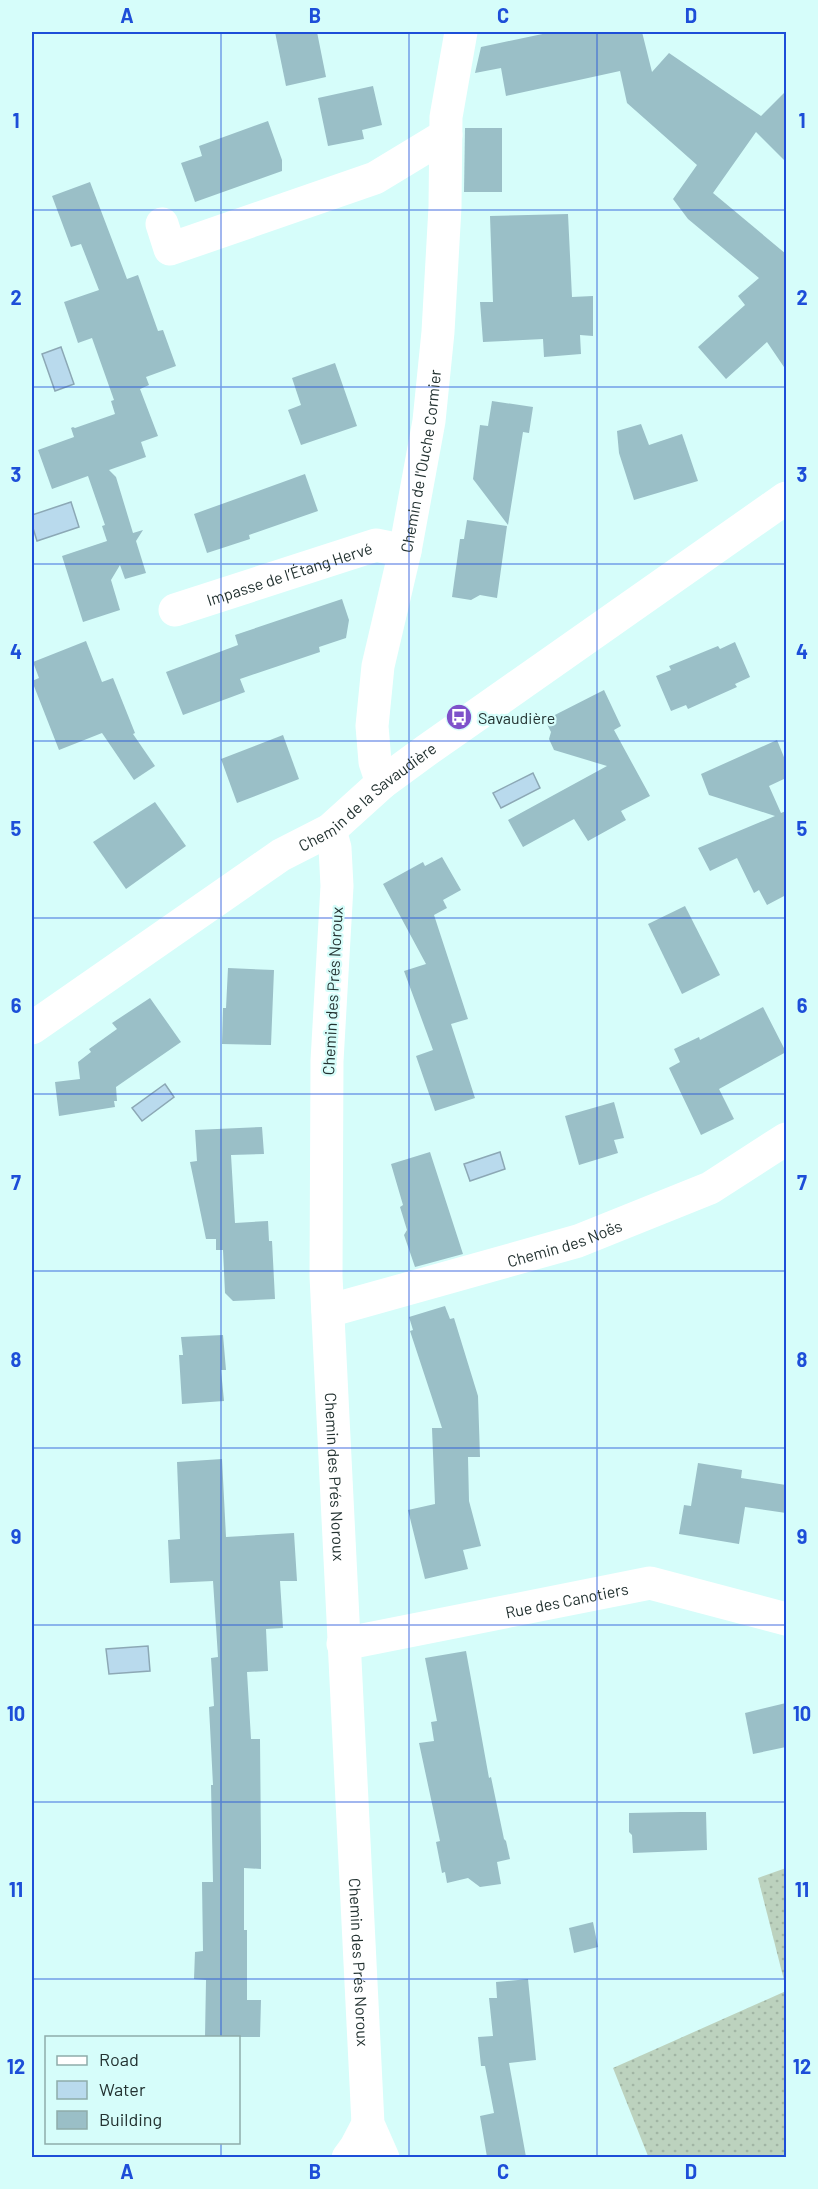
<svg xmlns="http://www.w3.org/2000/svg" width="818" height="2189" font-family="Barlow,sans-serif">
<defs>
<pattern id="grass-dots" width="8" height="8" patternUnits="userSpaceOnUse" patternTransform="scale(1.5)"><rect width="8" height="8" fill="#bcd2be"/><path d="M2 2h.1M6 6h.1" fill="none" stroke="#a1b5a4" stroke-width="1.8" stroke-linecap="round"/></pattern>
</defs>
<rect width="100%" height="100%" fill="#d6fdfa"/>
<g fill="url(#grass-dots)">
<polygon points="786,1868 786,1988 758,1878"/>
<polygon points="786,1991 786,2157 645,2157 648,2156 613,2068"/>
</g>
<g fill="#b9daed" stroke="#8ca8b5" stroke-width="1.5">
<polygon points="61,347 74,384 55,391 42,354"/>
<polygon points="71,502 79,527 37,541 32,525 32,515"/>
<polygon points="533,773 540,788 501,808 493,793"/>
<polygon points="165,1084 174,1097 142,1121 132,1108"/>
<polygon points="500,1152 505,1169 470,1181 464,1164"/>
<polygon points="148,1646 150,1671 109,1674 106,1649"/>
</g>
<g fill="#9abfc7">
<polygon points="275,32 317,32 326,77 286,86"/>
<polygon points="552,32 642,32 652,72 669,53 761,116 786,91 786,162 756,132 713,193 786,254 786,370 767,342 726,379 698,347 745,305 738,296 759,278 688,219 673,199 697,165 627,103 620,71 506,96 501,68 475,73 481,47"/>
<polygon points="373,86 382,125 362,130 364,139 328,146 318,98"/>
<polygon points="268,121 282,160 282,171 195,202 181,163 202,156 199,146"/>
<polygon points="465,128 502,128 502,192 464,192"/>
<polygon points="90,182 127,279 138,275 158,331 163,330 176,366 146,377 149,385 140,389 158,436 141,442 146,457 109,470 116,477 133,533 143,530 136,541 146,573 125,579 120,565 111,580 120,610 83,622 62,556 107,541 102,526 105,525 88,476 52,489 38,450 74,437 71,428 73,427 75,428 115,414 111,401 114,400 92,338 78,343 64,302 99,290 81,244 71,247 52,196"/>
<polygon points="568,214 572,297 593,296 593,336 580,335 581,354 544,357 543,339 483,342 480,302 493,302 490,216"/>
<polygon points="335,363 357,426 301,445 288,410 301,405 292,378"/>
<polygon points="492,401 533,407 529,433 523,432 508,525 473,479 480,425 488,426"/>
<polygon points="641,424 649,445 682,434 698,481 634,500 619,453 617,431"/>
<polygon points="305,474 318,511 249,535 250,539 207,553 194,514"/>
<polygon points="467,520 507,526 497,598 480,595 471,600 452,597 460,539 464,539"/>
<polygon points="342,599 349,620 346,638 319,647 320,652 240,679 245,692 183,715 166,672 238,645 235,635"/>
<polygon points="86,641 102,682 113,678 135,733 133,734 155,766 134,780 102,733 59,750 32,681 39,678 33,662"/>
<polygon points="735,642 750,677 735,684 737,687 688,709 686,705 671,711 656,676 671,670 669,666 718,646 720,649"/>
<polygon points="604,690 621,726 614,730 650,796 621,811 626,820 588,841 574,819 523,847 508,820 607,766 554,750 549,739 551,732 545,720"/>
<polygon points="283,735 299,779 237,803 221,759"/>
<polygon points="777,740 786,762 786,778 769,786 781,813 786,811 786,895 767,905 759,890 754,893 737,858 710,871 698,848 775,816 709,795 701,774"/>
<polygon points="155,802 186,846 126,889 93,842"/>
<polygon points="442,857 461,890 443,900 447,908 434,915 468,1019 451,1024 475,1098 435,1111 416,1056 433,1050 404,971 426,964 383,884 423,862 425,866"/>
<polygon points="685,906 720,975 682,994 648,924"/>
<polygon points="228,968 274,970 271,1045 222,1044 223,1008 226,1008"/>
<polygon points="150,998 181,1042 116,1087 117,1101 114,1101 115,1107 59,1116 55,1082 80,1079 78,1062 91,1052 89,1049 117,1029 112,1023"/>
<polygon points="763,1007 786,1052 719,1089 734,1119 701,1135 669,1068 680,1062 674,1049 699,1037 700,1040"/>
<polygon points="614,1102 624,1138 614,1140 618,1153 579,1165 565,1116"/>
<polygon points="262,1127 264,1154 231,1155 235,1223 268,1221 269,1241 272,1241 275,1299 233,1301 225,1293 223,1250 216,1250 216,1239 206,1239 190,1162 197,1161 195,1130"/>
<polygon points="430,1152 463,1254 415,1267 404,1235 407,1230 400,1207 403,1205 391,1164"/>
<polygon points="445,1306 450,1319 454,1318 478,1396 480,1457 468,1457 469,1501 481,1546 463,1550 468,1569 425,1579 408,1510 435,1504 432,1428 442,1428 410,1331 413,1330 409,1317"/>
<polygon points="223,1335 226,1370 221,1370 224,1401 182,1404 179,1355 183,1355 181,1337"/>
<polygon points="222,1459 226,1537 294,1533 297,1581 280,1581 283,1628 266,1629 268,1671 247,1672 251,1739 260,1739 261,1846 261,1869 244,1868 244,1930 247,1930 247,2000 261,2000 260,2037 205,2037 206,1980 194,1979 195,1952 203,1951 202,1882 213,1882 211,1785 213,1785 209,1707 214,1706 211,1658 218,1657 213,1581 170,1583 168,1540 180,1539 177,1462"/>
<polygon points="698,1463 742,1470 741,1478 786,1485 786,1513 745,1507 739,1544 679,1534 684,1505 691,1506"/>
<polygon points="466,1651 489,1778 491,1777 504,1839 506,1841 510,1859 497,1862 501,1884 480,1887 468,1878 447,1883 445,1872 442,1873 436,1842 440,1841 419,1743 434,1741 431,1722 437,1721 425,1658"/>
<polygon points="786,1703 786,1747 753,1754 745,1713"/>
<polygon points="681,1812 706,1812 707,1850 633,1853 632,1835 629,1832 629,1813"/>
<polygon points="593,1922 598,1947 574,1953 569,1928"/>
<polygon points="528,1979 536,2060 509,2063 526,2157 487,2157 480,2116 494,2113 485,2066 481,2066 478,2037 493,2036 489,1998 497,1998 496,1982"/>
</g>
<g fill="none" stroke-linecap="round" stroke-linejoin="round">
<g stroke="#fff" stroke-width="33">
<polyline points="162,224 170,249 375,178 446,135"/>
<path id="s1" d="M 175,610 L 376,545 L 405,551"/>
<path id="s2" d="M 382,783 L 375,762 L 372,726 L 378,666 L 405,551 L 429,421 L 438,332 L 445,207 L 446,117 L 461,32"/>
<path id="s3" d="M 330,830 L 335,848 L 337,886 L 327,1061 L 326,1276 L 368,2124 L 383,2158"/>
<path id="s4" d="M 32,1028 L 281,855 L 330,830 L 382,783 L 427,750 L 786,498"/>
<path id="s5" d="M 328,1311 L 578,1241 L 710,1188 L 786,1139"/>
<path id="s6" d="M 343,1644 L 650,1583 L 786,1619"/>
<polyline points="348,2158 356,2147 368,2124"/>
</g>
</g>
<path fill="none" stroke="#1d4ed8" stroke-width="1.5" stroke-opacity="0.55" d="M 221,32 L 221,2038M 409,32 L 409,2158M 597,32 L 597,2158M 32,210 L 786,210M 32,387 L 786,387M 32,564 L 786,564M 32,741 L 786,741M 32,918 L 786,918M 32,1094 L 786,1094M 32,1271 L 786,1271M 32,1448 L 786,1448M 32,1625 L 786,1625M 32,1802 L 786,1802M 32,1979 L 786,1979M 221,2142 L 221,2158"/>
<defs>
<g id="bus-disc" transform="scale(1.35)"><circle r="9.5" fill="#7e51ca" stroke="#d6fdfa"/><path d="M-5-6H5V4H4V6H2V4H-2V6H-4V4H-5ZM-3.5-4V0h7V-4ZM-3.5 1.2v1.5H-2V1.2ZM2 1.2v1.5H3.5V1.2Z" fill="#fff"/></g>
</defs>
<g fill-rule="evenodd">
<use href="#bus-disc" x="459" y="717"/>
</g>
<g text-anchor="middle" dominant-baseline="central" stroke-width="4.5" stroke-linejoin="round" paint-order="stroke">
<g font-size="16" fill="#233231" stroke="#d6fdfa">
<text stroke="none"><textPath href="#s2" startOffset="328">Chemin de l'Ouche Cormier</textPath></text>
<text stroke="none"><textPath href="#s1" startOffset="120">Impasse de l’Étang Hervé</textPath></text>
<text stroke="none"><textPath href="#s4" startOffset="408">Chemin de la Savaudière</textPath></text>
<text transform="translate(332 991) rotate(-87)">Chemin des Prés Noroux</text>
<text stroke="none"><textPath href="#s5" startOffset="246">Chemin des Noës</textPath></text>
<text stroke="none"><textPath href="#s3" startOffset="648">Chemin des Prés Noroux</textPath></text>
<text stroke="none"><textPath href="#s6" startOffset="228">Rue des Canotiers</textPath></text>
<text stroke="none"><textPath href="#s3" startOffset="1134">Chemin des Prés Noroux</textPath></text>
</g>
<g font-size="16" fill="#233231" stroke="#d6fdfa" text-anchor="start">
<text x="478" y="717">Savaudière</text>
</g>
</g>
<rect width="818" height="2189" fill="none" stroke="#d6fdfa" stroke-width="66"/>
<rect x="45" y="2036" width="195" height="108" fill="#d6fdfa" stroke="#8eacaa" stroke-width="1.5"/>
<rect x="57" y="2056" width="30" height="9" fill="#ffffff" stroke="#8eacaa" stroke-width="1.5"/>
<text x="99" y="2066" font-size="18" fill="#233231">Road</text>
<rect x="57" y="2081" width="30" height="18" fill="#b9daed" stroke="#8eacaa" stroke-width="1.5"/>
<text x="99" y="2096" font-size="18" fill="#233231">Water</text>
<rect x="57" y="2111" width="30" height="18" fill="#9abfc7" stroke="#8eacaa" stroke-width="1.5"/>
<text x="99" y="2126" font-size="18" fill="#233231">Building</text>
<rect x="33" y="33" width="752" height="2123" fill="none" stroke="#1d4ed8" stroke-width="2"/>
<g font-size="20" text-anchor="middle" font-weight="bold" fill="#1d4ed8">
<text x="127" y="23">A</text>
<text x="315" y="23">B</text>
<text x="503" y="23">C</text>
<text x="691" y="23">D</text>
<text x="16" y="128">1</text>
<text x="802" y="128">1</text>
<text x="16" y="305">2</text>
<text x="802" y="305">2</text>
<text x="16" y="482">3</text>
<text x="802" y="482">3</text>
<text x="16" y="659">4</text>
<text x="802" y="659">4</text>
<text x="16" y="836">5</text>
<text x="802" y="836">5</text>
<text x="16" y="1013">6</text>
<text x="802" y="1013">6</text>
<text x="16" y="1190">7</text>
<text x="802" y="1190">7</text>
<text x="16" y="1367">8</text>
<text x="802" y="1367">8</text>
<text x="16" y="1544">9</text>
<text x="802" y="1544">9</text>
<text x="16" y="1721">10</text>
<text x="802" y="1721">10</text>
<text x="16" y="1897">11</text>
<text x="802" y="1897">11</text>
<text x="16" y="2074">12</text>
<text x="802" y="2074">12</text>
<text x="127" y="2179">A</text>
<text x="315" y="2179">B</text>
<text x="503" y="2179">C</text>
<text x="691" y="2179">D</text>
</g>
</svg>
